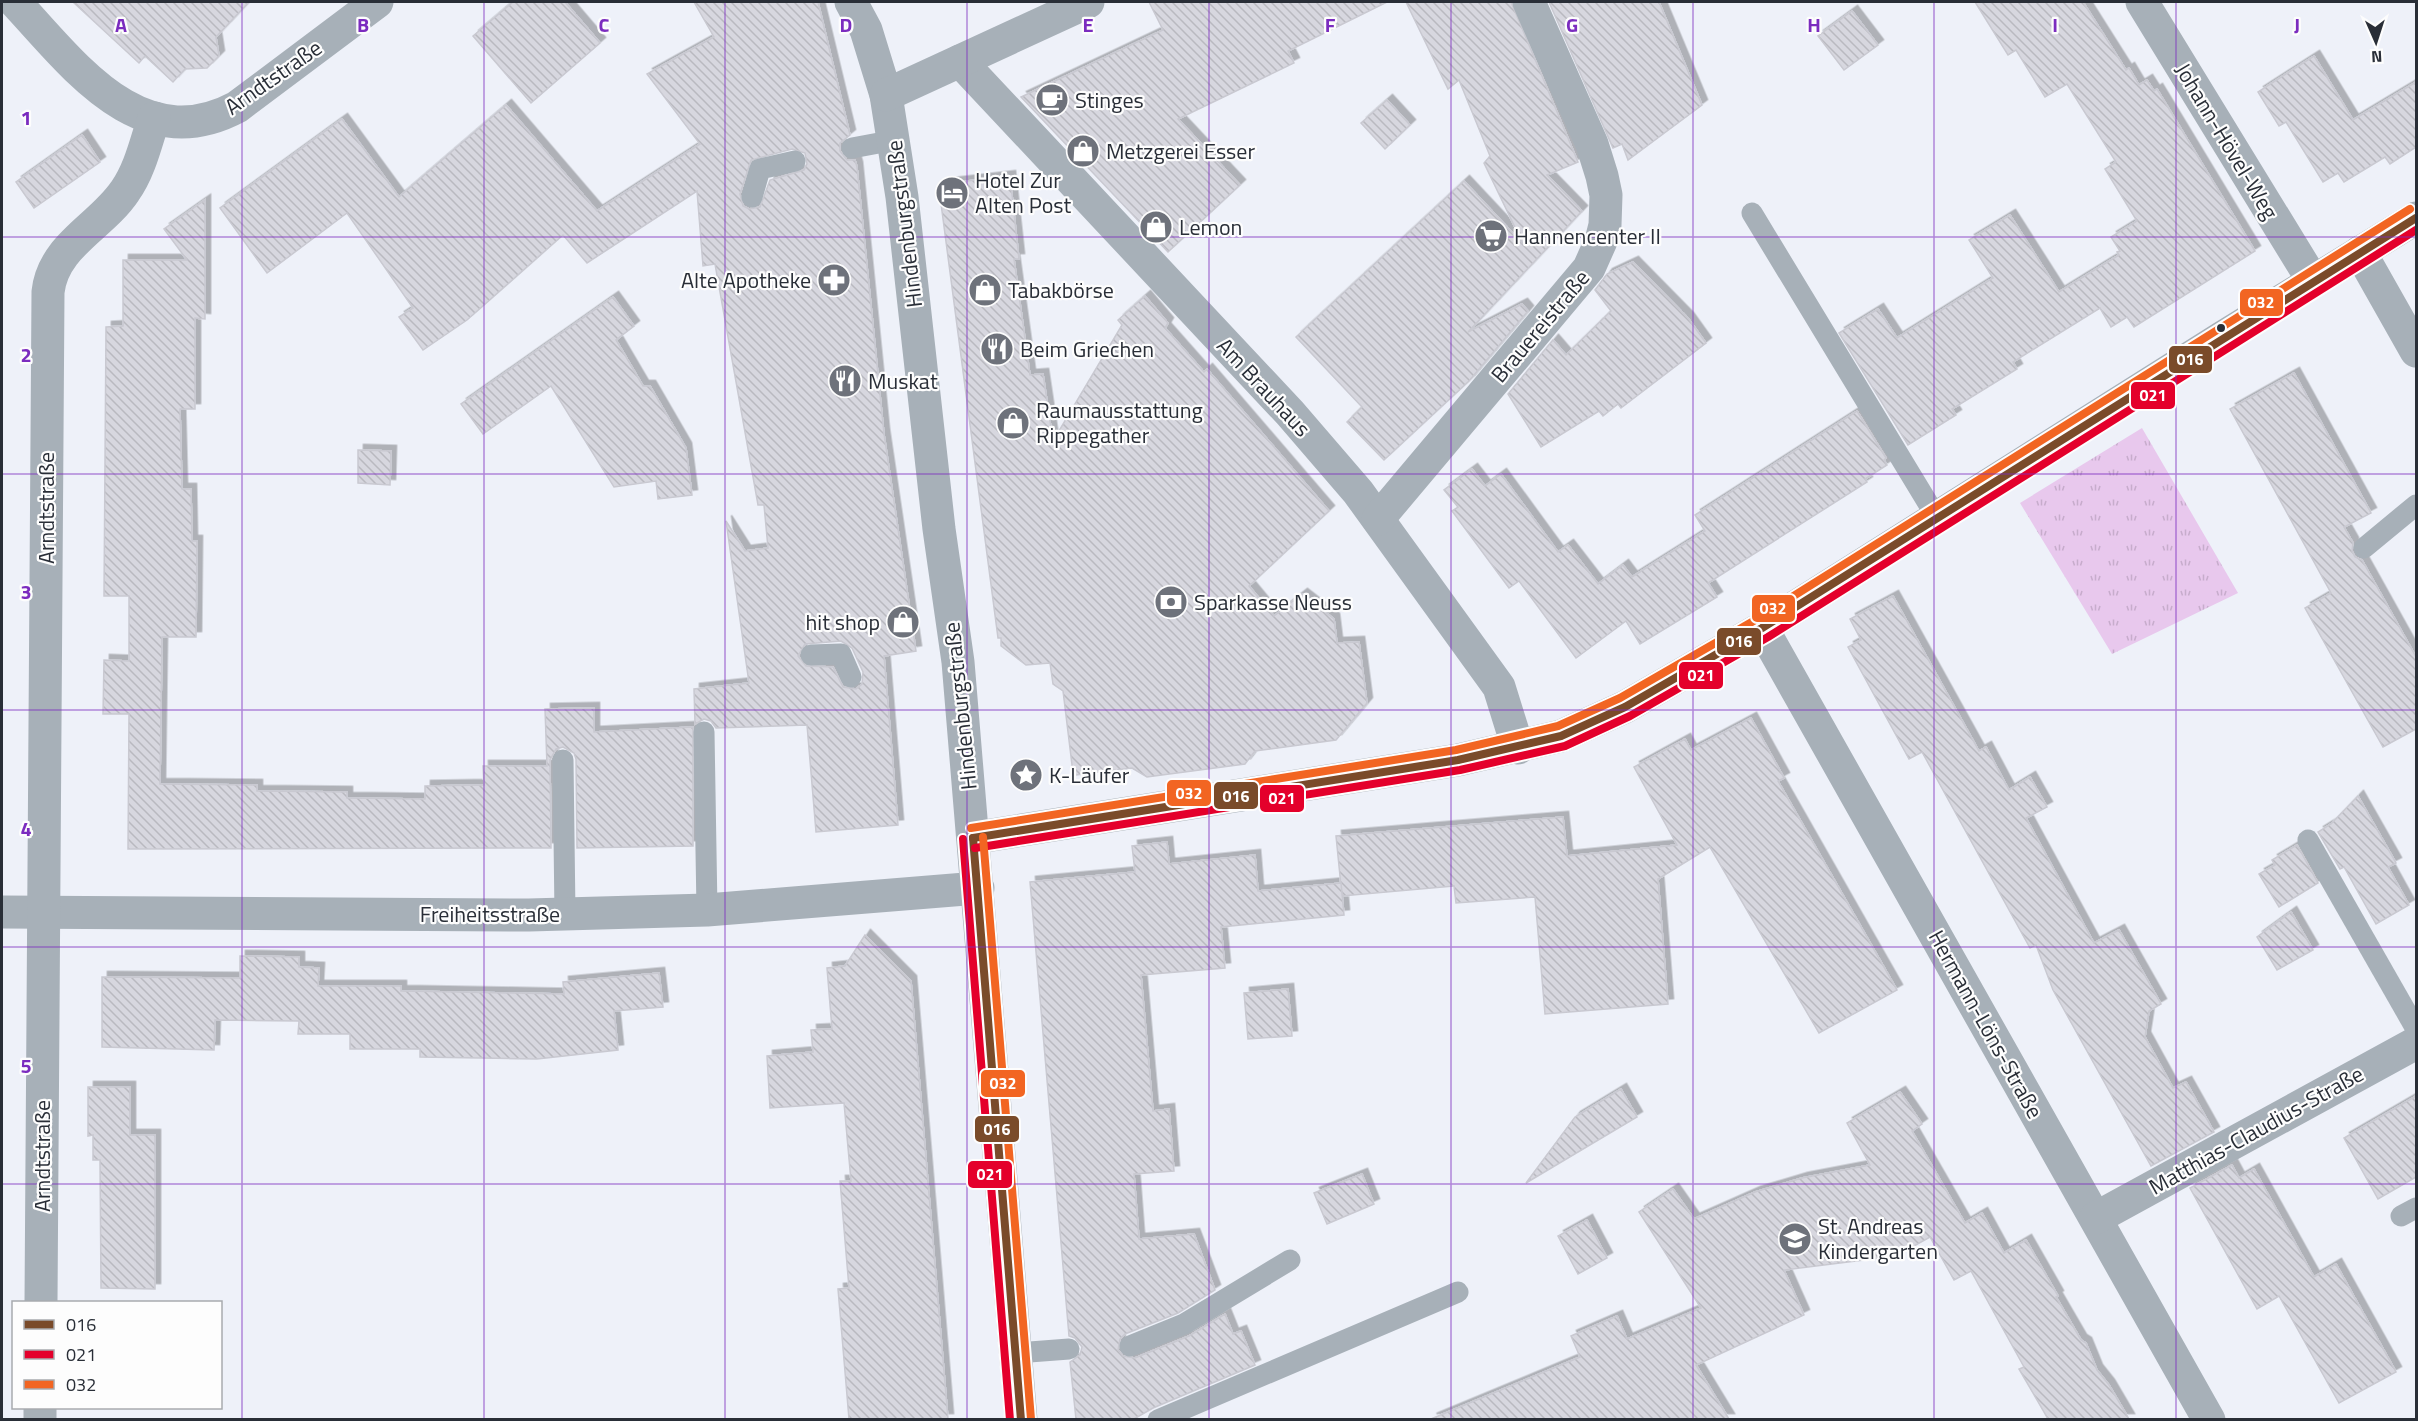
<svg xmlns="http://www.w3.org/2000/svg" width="2418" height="1421" font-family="'Titillium Web',sans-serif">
<defs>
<pattern id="grass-tufts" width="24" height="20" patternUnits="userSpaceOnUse" patternTransform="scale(1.5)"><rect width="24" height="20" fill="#e8c8ed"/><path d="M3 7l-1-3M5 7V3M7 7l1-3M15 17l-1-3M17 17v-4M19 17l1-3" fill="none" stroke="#c7accc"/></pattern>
<pattern id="building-back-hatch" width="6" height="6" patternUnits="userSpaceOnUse" patternTransform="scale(1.5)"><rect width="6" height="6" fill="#d7d7df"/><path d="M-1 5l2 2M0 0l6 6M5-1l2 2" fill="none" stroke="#b9b9c0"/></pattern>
<filter id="shadow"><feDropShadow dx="5.5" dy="-5.5" stdDeviation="0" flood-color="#0004"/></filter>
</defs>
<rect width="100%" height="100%" fill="#eef1f9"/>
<polygon fill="url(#grass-tufts)" points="2142,428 2238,593 2112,654 2020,503"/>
<g fill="url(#building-back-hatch)" stroke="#c9c9d1" stroke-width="1.5" fill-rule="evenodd" filter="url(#shadow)">
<polygon points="73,2 249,2 216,37 219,56 207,68 185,69 173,82 145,56 139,63"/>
<polygon points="513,2 565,2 600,43 531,103 473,36"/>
<path d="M 694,2 L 818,2 L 850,135 L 840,143 L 840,151 L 847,160 L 855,160 L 857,167 L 884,434 L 916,651 L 884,656 L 898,825 L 816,832 L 807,725 L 716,728 L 711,721 L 704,719 L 695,724 L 694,689 L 749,683 L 726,521 L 745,551 L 768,548 L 764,505 L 758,505 L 715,264 L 703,266 L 697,191 L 587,263 L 563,235 L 467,320 L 423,350 L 399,317 L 413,308 L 347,213 L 267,273 L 220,208 L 342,119 L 399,197 L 506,105 L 597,211 L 700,144 L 647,74 L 714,37 ZM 792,149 L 805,153 L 807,164 L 804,170 L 770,180 L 760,207 L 749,209 L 743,206 L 740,194 L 751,160 ZM 841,641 L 852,648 L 863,672 L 862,684 L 856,689 L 843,687 L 833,667 L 806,666 L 798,656 L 805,644 Z"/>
<polygon points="1149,2 1387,2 1288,51 1294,63 1178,119 1240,185 1168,252 1021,97 1163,30"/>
<polygon points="1406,2 1511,2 1578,162 1547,175 1582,211 1468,332 1522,304 1528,311 1469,381 1384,460 1347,422 1362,407 1296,337 1464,181 1523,244 1484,163 1490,156 1459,80 1448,89"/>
<polygon points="1549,2 1659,2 1702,105 1628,160 1622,144 1613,148"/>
<polygon points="1975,2 2083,2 2126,70 2129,68 2139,85 2147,80 2154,91 2157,89 2255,251 2134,327 2127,317 2111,327 2100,308 2013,362 2017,369 1952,409 1956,415 1908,445 1839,333 1878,309 1897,338 1993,278 1969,240 2010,215 2059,292 2119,255 2117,252 2120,251 2111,237 2137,221 2105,169 2116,162 2067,84 2045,97 2016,50 2008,55"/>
<polygon points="1852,11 1878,45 1844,70 1818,36"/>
<polygon points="2314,56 2353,120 2416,82 2416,147 2390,164 2385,157 2344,182 2338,173 2323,182 2286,122 2279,126 2258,92"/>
<polygon points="1387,100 1410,125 1385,149 1361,123"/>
<polygon points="82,135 100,162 34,208 16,182"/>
<polygon points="1010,176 1019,259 1014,259 1030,375 1043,374 1053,441 1122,325 1118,320 1145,296 1168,323 1165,328 1204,372 1207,369 1329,511 1249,586 1274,616 1302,594 1334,619 1337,643 1359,642 1367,703 1336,740 1255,751 1245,764 1147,777 1132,768 1076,775 1073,773 1063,691 1053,684 1050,663 1026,665 1001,646 1001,638 998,638 940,196 950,183"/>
<polygon points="205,200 205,319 195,318 195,409 180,409 182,489 191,489 192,541 197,541 196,637 162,637 160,784 257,785 257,791 347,792 347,798 425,799 425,786 484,785 483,766 547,766 545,709 594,708 594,732 693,727 693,846 577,848 576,759 574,753 563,747 556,749 550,760 551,848 128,849 129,714 103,714 104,660 129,661 129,596 104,596 106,327 123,326 123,260 187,260 164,229"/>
<polygon points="1633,262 1688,318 1706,343 1621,408 1618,404 1603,416 1599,411 1541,447 1508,394 1553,340 1566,355 1611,311 1595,290 1607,274"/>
<polygon points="613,297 634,326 616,340 643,386 650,386 686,448 692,495 658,499 656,481 614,487 551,386 483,434 461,404"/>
<polygon points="2294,373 2371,513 2344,527 2353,543 2352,551 2355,557 2362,560 2416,657 2416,729 2383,747 2305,608 2331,593 2230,409"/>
<polygon points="1857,411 1886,458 1884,460 1887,465 1865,479 1867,482 1708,583 1717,597 1640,644 1626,621 1576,658 1519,581 1509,588 1452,511 1458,507 1444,490 1472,469 1485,486 1501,474 1558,552 1568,545 1598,584 1623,565 1632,577 1705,531 1695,515"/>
<polygon points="358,450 391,451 390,485 358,483"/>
<polygon points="1893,596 1979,751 1986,747 2009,790 2030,777 2047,807 2026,818 2094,943 2119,930 2161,1004 2149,1011 2145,1037 2173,1088 2186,1082 2214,1132 2151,1166 2053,990 2036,945 2030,948 1922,752 1909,759 1848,647 1861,640 1850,619"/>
<polygon points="1751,718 1784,778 1778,781 1897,990 1819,1033 1710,847 1658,879 1668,1004 1545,1014 1535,897 1456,903 1454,886 1342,896 1336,836 1563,817 1567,856 1677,845 1634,767 1685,739 1691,750"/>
<polygon points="2358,796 2396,863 2388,867 2409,905 2376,924 2344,867 2340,869 2318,832 2331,824"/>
<polygon points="1167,842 1169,864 1255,855 1258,891 1341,883 1344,915 1221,927 1225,968 1141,975 1153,1111 1169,1109 1174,1171 1134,1174 1139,1239 1194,1234 1215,1290 1178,1313 1125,1334 1120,1339 1118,1350 1123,1356 1135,1358 1189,1336 1225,1314 1233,1334 1241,1331 1255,1365 1153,1408 1134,1419 1076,1419 1070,1362 1080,1355 1082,1347 1075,1338 1069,1336 1030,882 1135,872 1132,846"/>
<polygon points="2297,845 2318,883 2279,907 2259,874 2275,865 2272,860"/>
<polygon points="2291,912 2313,950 2277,970 2257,937"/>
<polygon points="865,935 911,981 948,1419 849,1419 838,1289 849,1288 840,1181 851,1181 844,1103 770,1108 767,1056 813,1052 811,1030 832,1029 827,968 845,966"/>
<polygon points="240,956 299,957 299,967 319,968 318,986 401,986 401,991 564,994 563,982 659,973 663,1007 614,1011 618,1050 537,1059 420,1057 420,1049 350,1049 350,1034 298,1034 299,1021 215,1020 214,1050 102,1047 102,977 240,978"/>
<polygon points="1288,989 1292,1036 1248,1039 1244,993"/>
<polygon points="88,1087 130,1087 130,1135 155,1135 155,1289 101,1288 100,1160 93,1160 93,1135 88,1136"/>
<polygon points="1621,1089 1637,1117 1526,1183 1575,1117"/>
<polygon points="1900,1092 1922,1124 1912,1131 1965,1223 1982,1213 2004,1253 2026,1240 2058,1296 2056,1297 2081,1340 2086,1343 2097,1370 2109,1385 2129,1419 2048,1419 2019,1369 2024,1367 1971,1271 1954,1280 1930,1237 1896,1256 1784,1270 1804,1315 1696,1365 1729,1419 1431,1419 1580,1357 1571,1336 1617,1316 1627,1339 1701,1308 1639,1212 1673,1189 1694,1219 1755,1192 1802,1178 1870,1165 1847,1123"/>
<polygon points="2416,1096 2416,1177 2378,1199 2344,1138"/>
<polygon points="2232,1165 2239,1178 2254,1169 2314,1277 2336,1264 2396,1372 2339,1403 2279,1296 2257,1309 2190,1188"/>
<polygon points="1362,1174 1374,1204 1327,1224 1314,1193"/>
<polygon points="1587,1220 1607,1258 1578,1274 1558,1236"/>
</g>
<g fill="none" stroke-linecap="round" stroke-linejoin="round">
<g stroke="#a7b0b8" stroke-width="21">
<polyline points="852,148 895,140"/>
<polyline points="752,197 760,169 795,161"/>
<polyline points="1752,213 1937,518"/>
<polyline points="2364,548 2416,505"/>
<polyline points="811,655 841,654 851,677"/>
<polyline points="704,732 707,910"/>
<polyline points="563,760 565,914"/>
<polyline points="2308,840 2416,1029"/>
<polyline points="2401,1216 2416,1208"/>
<polyline points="1130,1346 1184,1324 1290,1260"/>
<polyline points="1016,1353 1069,1349"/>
<polyline points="1158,1420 1458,1292"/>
</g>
<g stroke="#a7b0b8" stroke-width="33">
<path d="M 15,2 C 73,64 140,159 237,107 L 377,2"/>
<polyline points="851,2 866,30 886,95 902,197 939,529 958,662 1021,1420"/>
<polyline points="2142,2 2313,281"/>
<polyline points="960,61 1290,413 1358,492 1499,687 1518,748"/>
<polyline points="886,95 1088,2"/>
<polyline points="2360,252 2416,351"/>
<polyline points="1378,519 1589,268 1601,241 1605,225 1606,195 1602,176 1592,144 1529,2"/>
<polyline points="1762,628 2209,1420"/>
<polyline points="973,838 1458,760 1561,736 1625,707 1762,628 2223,337 2416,218"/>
<polyline points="2,912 529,915 707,910 978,888"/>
<polyline points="2096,1218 2416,1043"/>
<path d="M 41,1302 L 48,292 C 53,245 101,227 125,191 C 140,170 146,142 154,118"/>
<polyline points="40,1420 40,1408"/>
</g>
<g stroke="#fdfdfd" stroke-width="12">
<g id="bus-1">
<polyline points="973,838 1458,760 1561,736 1625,707 1762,628 2416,218"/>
<polyline points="973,838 1021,1420"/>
</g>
</g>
<g stroke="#fdfdfd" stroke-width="12">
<g id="bus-2">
<polyline points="963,839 1010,1420"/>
<polyline points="975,848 1460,770 1565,746 1630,716 1768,637 2416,230"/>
</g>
</g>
<g stroke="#fdfdfd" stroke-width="12">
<g id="bus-3">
<polyline points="971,828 1456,750 1558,726 1620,698 1757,619 2410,209"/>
<polyline points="983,837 1031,1419"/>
</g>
</g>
<use href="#bus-1" stroke="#7a4b2a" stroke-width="8"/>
<use href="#bus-2" stroke="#e4002b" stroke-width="8"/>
<use href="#bus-3" stroke="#f26522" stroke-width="8"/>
</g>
<path fill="none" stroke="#7b2cbf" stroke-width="1.5" stroke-opacity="0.55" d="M 242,2 L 242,1420M 484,2 L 484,1420M 725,2 L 725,1420M 967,2 L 967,1420M 1209,2 L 1209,1420M 1451,2 L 1451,1420M 1693,2 L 1693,1420M 1934,2 L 1934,1420M 2176,2 L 2176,1420M 2,237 L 2416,237M 2,474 L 2416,474M 2,710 L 2416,710M 2,947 L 2416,947M 2,1184 L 2416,1184"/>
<defs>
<g id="cafe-disc" transform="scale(1.725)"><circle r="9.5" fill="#6e727b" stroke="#fdfdfd"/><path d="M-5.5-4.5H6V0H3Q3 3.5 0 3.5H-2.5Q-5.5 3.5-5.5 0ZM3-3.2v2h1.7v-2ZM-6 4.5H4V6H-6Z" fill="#fff"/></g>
<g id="shop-disc" transform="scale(1.725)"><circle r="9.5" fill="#6e727b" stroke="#fdfdfd"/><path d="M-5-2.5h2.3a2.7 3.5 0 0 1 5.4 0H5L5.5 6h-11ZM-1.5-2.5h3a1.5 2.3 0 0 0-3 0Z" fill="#fff"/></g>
<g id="hotel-disc" transform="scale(1.725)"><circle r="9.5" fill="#6e727b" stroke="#fdfdfd"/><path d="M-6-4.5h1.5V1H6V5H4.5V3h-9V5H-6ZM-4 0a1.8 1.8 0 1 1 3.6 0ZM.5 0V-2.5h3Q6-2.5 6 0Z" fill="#fff"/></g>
<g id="supermarket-disc" transform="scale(1.725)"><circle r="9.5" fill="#6e727b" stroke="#fdfdfd"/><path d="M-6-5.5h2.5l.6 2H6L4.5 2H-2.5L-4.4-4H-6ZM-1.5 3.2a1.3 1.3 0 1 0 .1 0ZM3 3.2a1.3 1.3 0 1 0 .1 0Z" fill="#fff"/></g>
<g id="pharmacy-disc" transform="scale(1.725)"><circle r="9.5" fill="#6e727b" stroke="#fdfdfd"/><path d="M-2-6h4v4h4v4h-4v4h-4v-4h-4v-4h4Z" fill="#fff"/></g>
<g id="restaurant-disc" transform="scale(1.725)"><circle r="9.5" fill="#6e727b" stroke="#fdfdfd"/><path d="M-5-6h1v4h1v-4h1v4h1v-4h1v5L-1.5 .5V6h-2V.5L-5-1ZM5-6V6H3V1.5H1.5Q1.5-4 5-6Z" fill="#fff"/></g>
<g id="bank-disc" transform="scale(1.725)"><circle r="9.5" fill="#6e727b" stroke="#fdfdfd"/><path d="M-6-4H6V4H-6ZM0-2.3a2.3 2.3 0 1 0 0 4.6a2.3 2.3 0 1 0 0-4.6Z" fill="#fff"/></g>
<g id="sight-disc" transform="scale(1.725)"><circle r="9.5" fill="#6e727b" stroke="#fdfdfd"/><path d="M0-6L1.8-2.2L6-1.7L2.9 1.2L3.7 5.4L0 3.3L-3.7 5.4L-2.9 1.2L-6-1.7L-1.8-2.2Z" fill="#fff"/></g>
<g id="school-disc" transform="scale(1.725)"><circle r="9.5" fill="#6e727b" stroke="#fdfdfd"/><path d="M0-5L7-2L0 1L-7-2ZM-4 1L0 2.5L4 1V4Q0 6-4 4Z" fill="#fff"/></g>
</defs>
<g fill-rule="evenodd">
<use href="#cafe-disc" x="1052" y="100"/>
<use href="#shop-disc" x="1083" y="151"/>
<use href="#hotel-disc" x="952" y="193"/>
<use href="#shop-disc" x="1156" y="227"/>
<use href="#supermarket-disc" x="1491" y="236"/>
<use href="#pharmacy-disc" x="834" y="280"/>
<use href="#shop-disc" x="985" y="290"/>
<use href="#restaurant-disc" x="997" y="349"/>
<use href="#restaurant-disc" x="845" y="381"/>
<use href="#shop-disc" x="1013" y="423"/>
<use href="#bank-disc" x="1171" y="602"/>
<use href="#shop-disc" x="903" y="622"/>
<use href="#sight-disc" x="1026" y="775"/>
<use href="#school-disc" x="1795" y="1239"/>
</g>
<circle fill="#292e37" stroke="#fdfdfd" stroke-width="2" cx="2221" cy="328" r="5"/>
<g text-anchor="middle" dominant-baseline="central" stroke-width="4.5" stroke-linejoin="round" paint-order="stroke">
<g font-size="22" fill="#292e37" stroke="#fdfdfd">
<text transform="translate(273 77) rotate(-35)">Arndtstraße</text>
<text transform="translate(2227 141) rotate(59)">Johann-Hövel-Weg</text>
<text transform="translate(904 224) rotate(-97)">Hindenburgstraße</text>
<text transform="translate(1540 326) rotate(-50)">Brauereistraße</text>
<text transform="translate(1264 387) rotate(47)">Am Brauhaus</text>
<text transform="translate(46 508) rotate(-90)">Arndtstraße</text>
<text transform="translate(960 706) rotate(-96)">Hindenburgstraße</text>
<text x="490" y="914">Freiheitsstraße</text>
<text transform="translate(1986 1024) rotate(61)">Hermann-Löns-Straße</text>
<text transform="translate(2256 1130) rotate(-29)">Matthias-Claudius-Straße</text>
<text transform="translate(42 1156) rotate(-90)">Arndtstraße</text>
</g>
<g font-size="22" fill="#292e37" stroke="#fdfdfd" text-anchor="start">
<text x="1075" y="100">Stinges</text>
<text x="1106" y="151">Metzgerei Esser</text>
<text x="975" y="180">Hotel Zur<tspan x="975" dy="25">Alten Post</tspan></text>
<text x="1179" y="227">Lemon</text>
<text x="1514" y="236">Hannencenter II</text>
<text x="811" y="280" text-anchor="end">Alte Apotheke</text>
<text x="1008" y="290">Tabakbörse</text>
<text x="1020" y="349">Beim Griechen</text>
<text x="868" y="381">Muskat</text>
<text x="1036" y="410">Raumausstattung<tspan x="1036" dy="25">Rippegather</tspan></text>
<text x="1194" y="602">Sparkasse Neuss</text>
<text x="880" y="622" text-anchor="end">hit shop</text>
<text x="1049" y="775">K-Läufer</text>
<text x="1818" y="1226">St. Andreas<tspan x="1818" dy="25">Kindergarten</tspan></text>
</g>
</g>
<g font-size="20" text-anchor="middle" font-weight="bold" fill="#7b2cbf" stroke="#fdfdfd" stroke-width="4.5" stroke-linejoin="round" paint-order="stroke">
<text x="121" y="32">A</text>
<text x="363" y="32">B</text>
<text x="604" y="32">C</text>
<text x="846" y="32">D</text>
<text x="1088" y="32">E</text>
<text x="1330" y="32">F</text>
<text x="1572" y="32">G</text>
<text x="1814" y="32">H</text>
<text x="2055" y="32">I</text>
<text x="2297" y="32">J</text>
<text x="26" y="125">1</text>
<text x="26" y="362">2</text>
<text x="26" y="599">3</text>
<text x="26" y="836">4</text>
<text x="26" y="1073">5</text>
</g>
<g stroke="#fdfdfd" stroke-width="2">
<rect x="2239" y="288" width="45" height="29" rx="6" fill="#f26522"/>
<rect x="2168" y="345" width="45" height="29" rx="6" fill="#7a4b2a"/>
<rect x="2130" y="381" width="46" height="29" rx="6" fill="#e4002b"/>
<rect x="1751" y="594" width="45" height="29" rx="6" fill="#f26522"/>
<rect x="1716" y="627" width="46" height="29" rx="6" fill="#7a4b2a"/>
<rect x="1678" y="661" width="46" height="29" rx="6" fill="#e4002b"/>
<rect x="1166" y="779" width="46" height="28" rx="6" fill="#f26522"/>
<rect x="1213" y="781" width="46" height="29" rx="6" fill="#7a4b2a"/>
<rect x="1259" y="784" width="46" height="29" rx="6" fill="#e4002b"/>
<rect x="980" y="1069" width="46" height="29" rx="6" fill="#f26522"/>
<rect x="974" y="1115" width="46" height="28" rx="6" fill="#7a4b2a"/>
<rect x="967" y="1160" width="46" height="29" rx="6" fill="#e4002b"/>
</g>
<g font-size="16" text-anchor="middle" font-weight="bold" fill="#fff">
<text x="2261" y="308">032</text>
<text x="2190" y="365">016</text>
<text x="2153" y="401">021</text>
<text x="1773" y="614">032</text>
<text x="1739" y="647">016</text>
<text x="1701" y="681">021</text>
<text x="1189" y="799">032</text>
<text x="1236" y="802">016</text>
<text x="1282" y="804">021</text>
<text x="1003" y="1089">032</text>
<text x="997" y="1135">016</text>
<text x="990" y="1180">021</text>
</g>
<rect width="2418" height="1421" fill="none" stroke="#292e37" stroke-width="6"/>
<rect x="12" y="1301" width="210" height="108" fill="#fdfdfd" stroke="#a8aaae" stroke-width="1.5"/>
<rect x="24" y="1320" width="30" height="9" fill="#7a4b2a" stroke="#a8aaae" stroke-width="1.5"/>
<text x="66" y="1331" font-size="18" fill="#292e37">016</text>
<rect x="24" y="1350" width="30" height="9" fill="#e4002b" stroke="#a8aaae" stroke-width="1.5"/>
<text x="66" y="1361" font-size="18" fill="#292e37">021</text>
<rect x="24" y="1380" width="30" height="9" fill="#f26522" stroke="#a8aaae" stroke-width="1.5"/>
<text x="66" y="1391" font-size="18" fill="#292e37">032</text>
<g transform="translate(2376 42) rotate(177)" stroke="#fdfdfd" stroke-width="4.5" paint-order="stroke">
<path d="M0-4.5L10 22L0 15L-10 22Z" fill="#292e37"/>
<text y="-9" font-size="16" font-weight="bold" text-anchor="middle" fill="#292e37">N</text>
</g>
</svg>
